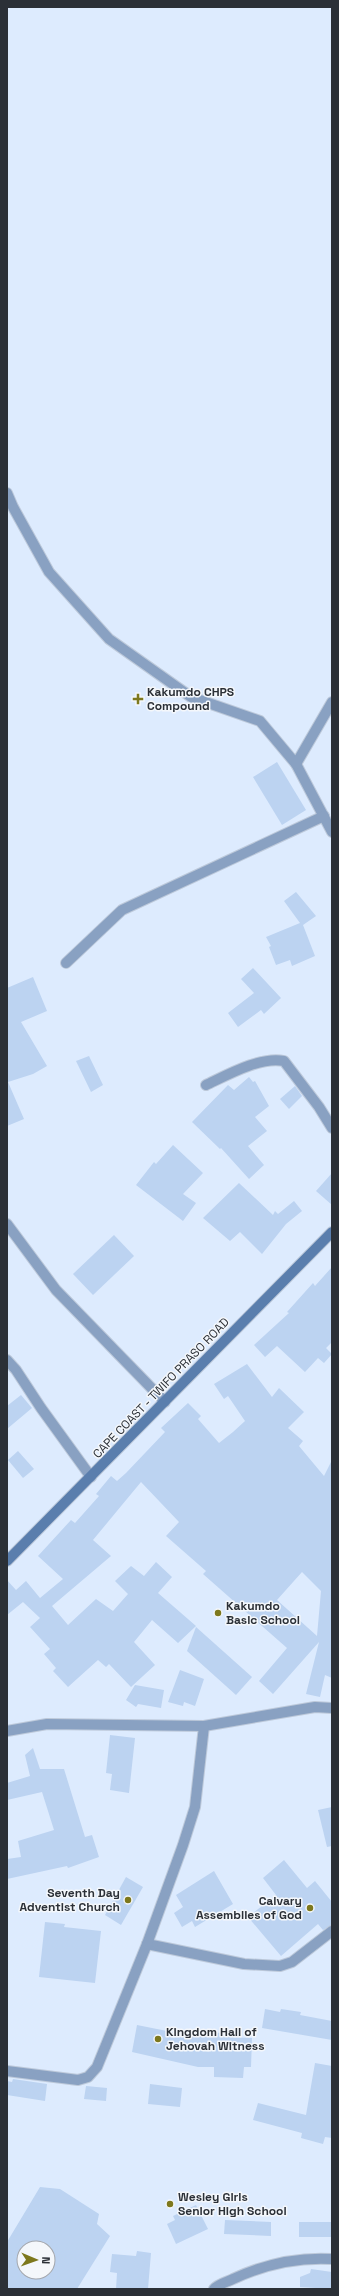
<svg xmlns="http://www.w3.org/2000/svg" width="339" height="2296" font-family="'Space Grotesk',sans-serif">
<rect width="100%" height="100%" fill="#ddebfe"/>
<g fill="#bcd3f1" fill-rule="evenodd">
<polygon points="277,762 306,810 282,825 253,777"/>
<polygon points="296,892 316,916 303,925 315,956 292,966 290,960 276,965 269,947 271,946 266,937 300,923 284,901"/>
<polygon points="253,968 281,998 264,1014 261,1010 238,1027 228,1013 254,993 241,979"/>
<polygon points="33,977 47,1011 21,1022 47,1066 33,1074 8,1082 24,1119 7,1126 7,988"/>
<polygon points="89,1056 103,1085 91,1092 76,1061"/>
<polygon points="249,1077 253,1082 255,1081 269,1106 255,1117 267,1131 248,1146 264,1165 249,1179 221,1148 220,1149 192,1122 228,1085 234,1090"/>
<polygon points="295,1086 302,1096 289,1109 280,1099"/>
<polygon points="173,1145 203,1173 183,1194 196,1203 183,1221 136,1185 154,1162 156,1164"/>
<polygon points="332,1173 332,1205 316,1191"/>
<polygon points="239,1183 273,1215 275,1211 278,1214 294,1201 302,1211 286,1224 262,1254 240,1232 230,1241 203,1218"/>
<polygon points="114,1235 134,1256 93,1295 73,1274"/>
<polygon points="332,1267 332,1342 326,1348 332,1354 324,1363 318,1358 305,1372 277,1346 265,1357 254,1345 289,1313 287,1312 313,1283 315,1286"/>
<path d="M 247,1364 L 272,1397 L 279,1388 L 304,1412 L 288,1428 L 303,1441 L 299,1446 L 324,1476 L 332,1460 L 332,1678 L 325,1675 L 320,1697 L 306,1694 L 319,1642 L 273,1694 L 259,1681 L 287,1648 L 203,1574 L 206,1571 L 166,1536 L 179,1522 L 141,1482 L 93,1540 L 111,1556 L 52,1606 L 68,1625 L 96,1599 L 113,1611 L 128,1594 L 115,1581 L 131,1566 L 144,1576 L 156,1562 L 172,1577 L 158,1593 L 196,1626 L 178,1643 L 152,1620 L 134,1642 L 155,1665 L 131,1687 L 109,1664 L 106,1667 L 98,1660 L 68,1687 L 53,1671 L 56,1668 L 44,1654 L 50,1649 L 30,1627 L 40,1618 L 23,1602 L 7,1615 L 7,1580 L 16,1590 L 26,1581 L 40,1598 L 63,1579 L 38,1556 L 71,1520 L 75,1523 L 99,1496 L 96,1494 L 111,1476 L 117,1481 L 126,1473 L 165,1432 L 161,1428 L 188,1403 L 201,1416 L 198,1419 L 219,1443 L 233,1432 L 245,1421 L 228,1396 L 224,1399 L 214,1384 ZM 302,1572 L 321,1591 L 317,1636 L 277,1600 Z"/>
<polygon points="21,1395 32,1408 7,1429 7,1406"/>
<polygon points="18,1451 34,1469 23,1478 8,1460"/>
<polygon points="196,1627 252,1677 236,1695 187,1651"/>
<polygon points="180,1670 204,1679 195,1706 184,1702 183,1706 168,1702"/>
<polygon points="135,1685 164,1690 161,1708 138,1704 136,1707 126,1700"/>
<polygon points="110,1735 135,1738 129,1793 110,1790 112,1774 106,1773"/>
<polygon points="33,1748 40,1769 64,1769 85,1837 92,1835 99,1857 68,1868 67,1866 7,1879 7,1859 21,1857 18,1841 54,1830 42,1792 7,1800 7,1783 30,1776 25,1755"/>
<polygon points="332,1807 332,1846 327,1847 318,1810"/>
<polygon points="284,1860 307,1888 315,1881 332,1902 332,1925 323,1930 318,1924 281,1956 248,1917 276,1895 263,1878"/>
<polygon points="214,1871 233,1904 195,1927 192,1921 182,1927 174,1913 183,1907 176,1895"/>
<polygon points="126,1877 143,1887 121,1925 105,1915"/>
<polygon points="45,1922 65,1924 64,1927 101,1931 95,1983 39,1977"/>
<polygon points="265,2009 280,2012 281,2009 301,2012 300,2015 332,2021 332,2040 262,2028"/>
<polygon points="137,2025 197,2037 197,2032 224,2033 224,2037 252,2038 251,2067 244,2067 243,2078 214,2077 214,2067 198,2067 132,2052"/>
<polygon points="315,2063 332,2066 332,2138 325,2137 323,2144 301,2138 302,2133 253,2120 258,2103 306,2115"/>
<polygon points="13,2079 47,2084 45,2101 7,2095 7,2081 12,2082"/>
<polygon points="150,2084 182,2088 180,2107 148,2104"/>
<polygon points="86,2086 107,2088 106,2101 84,2099"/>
<path d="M 40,2187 L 60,2189 L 99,2214 L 97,2224 L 110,2236 L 77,2289 L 7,2289 L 7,2242 ZM 24,2248 L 48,2248 L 48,2272 L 24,2272 Z"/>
<polygon points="196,2205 208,2229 176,2244 167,2224 175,2220 173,2216"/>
<polygon points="225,2220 271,2222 271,2236 224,2234"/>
<rect x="299" y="2222" width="33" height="15"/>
<polygon points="137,2251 151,2253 148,2289 116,2289 117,2273 110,2272 112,2254 136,2256"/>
<polygon points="311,2269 332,2272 332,2289 300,2287 300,2277 310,2273"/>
</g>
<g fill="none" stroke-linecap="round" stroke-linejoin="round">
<g stroke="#bdc9da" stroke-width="12">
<g id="minor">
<polyline points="7,493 13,507 49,572 109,639 191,697 260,721 296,764 332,832"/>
<polyline points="296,764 332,702"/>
<polyline points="66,963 122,910 324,816"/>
<path d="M 206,1085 C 227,1075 261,1056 284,1061 L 319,1107 L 332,1128"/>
<polyline points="7,1224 56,1290 165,1402"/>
<polyline points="7,1360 16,1370 41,1408 91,1477"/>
<polyline points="7,1731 47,1724 204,1726 315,1707 332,1708"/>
<polyline points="147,1944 244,1964 280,1966 292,1962 332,1931"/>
<polyline points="7,2071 78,2080 88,2077 97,2067 147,1944 183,1845 195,1807 204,1726"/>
<path d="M 214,2289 C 218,2284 227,2282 233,2279 C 265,2264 297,2257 332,2259"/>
</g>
</g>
<g stroke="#bdc9da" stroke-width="12">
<polyline id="secondary" points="7,1561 332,1232"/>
</g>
<use href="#minor" stroke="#89a1c2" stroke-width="10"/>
<use href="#secondary" stroke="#5a7ead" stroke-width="10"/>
</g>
<g fill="#7d781d" stroke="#f4f7fb" stroke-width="1.5">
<path d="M136 693h4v4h4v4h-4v4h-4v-4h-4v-4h4z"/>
<circle cx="218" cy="1613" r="4"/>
<circle cx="128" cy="1900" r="4"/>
<circle cx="310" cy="1908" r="4"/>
<circle cx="158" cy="2039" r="4"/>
<circle cx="170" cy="2204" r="4"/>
</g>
<g text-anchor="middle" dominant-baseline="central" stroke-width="3" stroke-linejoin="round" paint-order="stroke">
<g font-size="12" font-weight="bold" fill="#2b3037" stroke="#f4f7fb" text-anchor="start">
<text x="147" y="692">Kakumdo CHPS<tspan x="147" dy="14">Compound</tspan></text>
<text x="226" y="1606">Kakumdo<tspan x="226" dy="14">Basic School</tspan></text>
<text x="120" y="1893" text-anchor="end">Seventh Day<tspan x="120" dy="14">Adventist Church</tspan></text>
<text x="302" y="1901" text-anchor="end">Calvary<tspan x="302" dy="14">Assemblies of God</tspan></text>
<text x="166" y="2032">Kingdom Hall of<tspan x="166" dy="14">Jehovah Witness</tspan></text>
<text x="178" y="2197">Wesley Girls<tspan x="178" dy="14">Senior High School</tspan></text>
</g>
<g font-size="12" fill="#2b3037" stroke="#f4f7fb">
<text transform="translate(161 1388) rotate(-46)">CAPE COAST - TWIFO PRASO ROAD</text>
</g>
</g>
<rect width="339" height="2296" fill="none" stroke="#2b3037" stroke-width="16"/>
<g transform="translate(36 2260) rotate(92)"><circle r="19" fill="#f4f7fb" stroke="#a4a7ad"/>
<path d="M0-3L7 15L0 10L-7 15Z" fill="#7d781d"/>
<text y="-6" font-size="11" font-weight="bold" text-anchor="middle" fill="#2b3037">N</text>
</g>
</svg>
